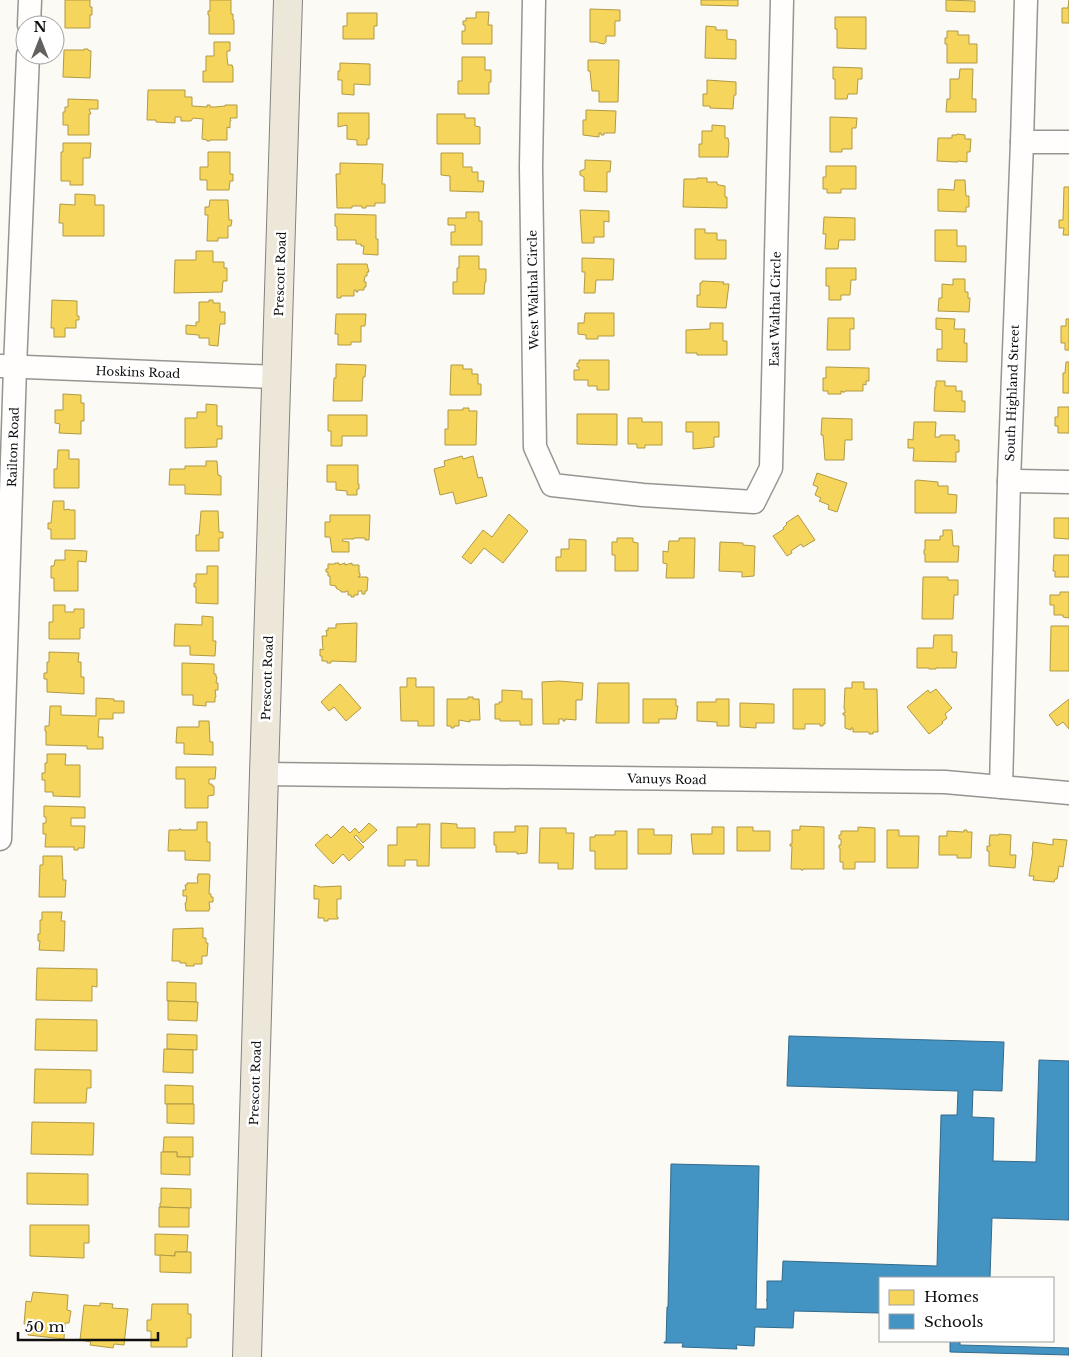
<svg xmlns="http://www.w3.org/2000/svg" width="1069" height="1357" font-family="'Libre Baskerville',serif">
<rect width="100%" height="100%" fill="#fcfaf4"/>
<g fill="#f6d55c" stroke="#b19a45">
<polygon points="65,0 90,0 90,7 92,7 92,15 90,15 90,28 65,28"/>
<polygon points="210,0 231,0 231,14 233,14 233,20 234,20 234,34 209,34 209,15 208,15 208,11 210,11"/>
<polygon points="701,0 738,0 738,6 701,5"/>
<polygon points="946,0 975,1 975,12 946,11"/>
<polygon points="1069,0 1069,23 1062,23 1062,8 1068,8"/>
<polygon points="590,9 620,10 620,21 615,21 615,36 606,36 606,42 604,44 599,43 598,42 590,42"/>
<polygon points="476,12 489,12 488,25 492,25 492,44 462,44 462,31 465,31 465,25 463,25 463,21 466,21 466,18 476,18"/>
<polygon points="347,13 377,13 377,26 374,26 374,39 343,39 343,26 347,26"/>
<polygon points="835,17 866,17 866,49 837,48 837,29 835,29"/>
<polygon points="706,26 716,27 716,30 727,30 727,39 736,40 736,59 705,58"/>
<polygon points="947,31 958,31 958,35 969,35 969,44 977,44 977,63 947,63 947,44 945,44 945,38 947,38"/>
<polygon points="214,42 230,42 230,51 227,51 227,57 228,65 232,65 233,68 233,82 203,82 203,71 206,71 206,56 214,56"/>
<polygon points="84,49 88,49 88,50 91,51 90,78 63,77 64,50 84,50"/>
<polygon points="462,57 485,57 485,70 491,70 491,82 489,82 489,94 458,94 458,81 462,81"/>
<polygon points="588,60 619,60 618,102 599,102 599,91 592,91 590,71 588,71"/>
<polygon points="340,63 370,64 370,85 354,84 354,95 342,94 342,80 338,80 338,71 340,71"/>
<polygon points="833,67 862,68 862,79 858,79 857,94 848,94 847,99 835,99 835,79 833,79"/>
<polygon points="960,69 973,69 972,99 976,99 976,112 946,112 947,99 950,99 950,79 959,79"/>
<polygon points="707,80 736,82 736,95 734,95 733,109 710,108 710,106 703,106 703,94 707,94"/>
<polygon points="148,90 185,90 185,97 192,97 192,106 207,107 207,105 210,105 210,107 215,107 225,106 225,105 237,105 237,118 230,118 231,121 230,121 230,128 227,127 227,140 210,140 210,141 207,141 207,140 202,139 203,119 193,118 191,121 181,121 181,117 175,117 175,123 156,122 156,120 147,120"/>
<polygon points="68,99 98,100 98,109 89,109 91,114 89,114 89,135 68,135 68,125 63,125 63,112 65,112 65,107 68,107"/>
<polygon points="586,110 616,111 615,133 604,133 604,135 601,135 601,133 599,133 599,137 583,135 583,120 586,120"/>
<polygon points="338,113 369,113 369,139 367,139 367,145 357,145 357,140 347,139 347,125 338,127"/>
<polygon points="437,114 465,114 465,118 475,118 475,126 480,127 480,144 437,144"/>
<polygon points="830,117 857,118 856,128 852,128 852,149 842,149 842,152 830,152"/>
<polygon points="712,125 725,126 725,138 728,138 729,143 728,157 699,157 699,144 702,144 702,131 712,131"/>
<polygon points="957,134 965,135 965,139 971,139 970,152 967,152 967,162 958,161 958,162 956,162 937,161 938,138 952,138 952,135 957,135"/>
<polygon points="63,143 91,143 90,158 83,158 83,185 70,185 70,181 61,181 61,152 63,152"/>
<polygon points="208,152 230,152 230,174 233,174 233,181 230,181 229,190 207,190 207,180 200,180 200,167 208,167"/>
<polygon points="441,153 463,153 463,167 472,167 472,172 478,172 478,181 484,181 483,192 450,191 450,176 441,175"/>
<polygon points="585,160 611,161 610,172 607,172 607,192 584,191 584,177 580,175 580,171 585,169"/>
<polygon points="340,163 383,164 382,184 385,184 385,203 375,203 375,206 366,206 366,208 362,208 362,206 352,206 352,208 337,208 336,174 340,174"/>
<polygon points="826,166 856,166 856,189 841,189 841,193 827,193 827,189 823,189 823,177 826,177"/>
<polygon points="697,178 707,178 707,182 717,182 717,184 719,185 725,186 725,197 727,197 727,208 683,207 684,179 697,179"/>
<polygon points="955,180 965,180 966,196 969,196 969,207 966,207 966,212 938,211 938,189 954,190"/>
<polygon points="1064,187 1069,187 1069,235 1063,235 1064,228 1059,228 1059,220 1063,220"/>
<polygon points="75,194 95,195 95,205 104,205 104,236 63,236 63,223 59,223 60,204 75,205"/>
<polygon points="210,200 228,200 229,220 232,220 231,226 228,226 228,238 218,238 218,241 207,241 208,215 205,215 205,207 209,207"/>
<polygon points="580,210 609,211 609,222 604,221 604,237 594,237 594,243 582,243"/>
<polygon points="466,212 479,212 479,221 482,221 482,245 451,245 451,232 455,232 455,225 448,225 448,218 466,218"/>
<polygon points="335,214 376,215 376,239 378,239 378,255 363,254 364,246 361,246 361,244 356,244 356,240 337,240 337,227 335,226"/>
<polygon points="824,217 855,218 855,240 839,240 838,249 825,249 826,234 823,234"/>
<polygon points="695,229 705,229 705,233 717,233 717,240 726,240 726,259 695,259"/>
<polygon points="935,230 957,230 957,246 966,246 966,262 935,261"/>
<polygon points="196,251 213,251 213,262 224,262 224,268 227,268 227,281 223,281 222,292 174,293 175,260 196,260"/>
<polygon points="459,256 479,256 479,269 486,269 486,282 485,282 484,294 453,294 453,282 457,282 457,268 459,268"/>
<polygon points="582,258 614,259 613,280 596,280 595,293 584,293 585,272 582,272"/>
<polygon points="337,264 367,264 369,272 367,272 367,276 365,276 364,282 366,282 366,287 364,287 364,290 358,290 358,292 356,292 356,290 354,290 354,296 341,296 341,298 337,298"/>
<polygon points="826,268 856,268 856,280 851,280 850,295 841,295 841,300 829,300 829,286 826,286"/>
<polygon points="953,279 965,279 965,292 968,292 968,298 970,298 969,312 938,311 939,298 942,298 942,284 953,285"/>
<polygon points="702,281 724,282 723,284 729,284 726,308 697,307 697,295 700,295 700,283 702,283"/>
<polygon points="52,300 77,301 77,316 79,316 79,320 76,320 76,328 65,328 65,337 54,337 54,328 51,328"/>
<polygon points="209,300 213,300 213,303 220,303 220,312 225,312 225,324 220,324 218,346 209,345 209,338 199,338 199,335 186,334 186,325 196,326 196,322 199,322 199,302 209,302"/>
<polygon points="585,313 614,313 614,336 598,336 598,339 586,339 586,335 578,334 578,323 584,323"/>
<polygon points="336,314 366,314 365,326 361,326 361,342 351,342 351,345 338,345 338,334 335,334"/>
<polygon points="828,318 854,318 854,329 850,329 850,350 827,350"/>
<polygon points="936,318 955,319 954,329 965,329 964,343 967,343 967,362 937,361 937,349 942,349 942,330 936,329"/>
<polygon points="1066,319 1069,319 1069,350 1065,350 1065,343 1061,343 1061,326 1066,326"/>
<polygon points="710,323 723,323 723,341 727,341 727,355 697,355 697,353 686,353 686,330 710,329"/>
<polygon points="579,360 609,360 609,390 597,390 597,386 588,386 588,380 574,380 574,370 579,370 579,367 577,367 577,363 579,363"/>
<polygon points="1066,362 1069,362 1069,393 1063,393 1063,373 1065,373"/>
<polygon points="336,364 366,365 365,377 363,377 362,401 333,401 334,378 336,378"/>
<polygon points="451,365 463,365 463,369 472,369 472,374 478,374 478,384 481,384 481,395 450,395"/>
<polygon points="826,367 869,368 869,381 866,381 866,385 863,384 863,391 845,391 845,392 842,392 842,391 841,391 841,394 828,394 828,391 823,391 823,378 826,378"/>
<polygon points="936,381 945,381 945,386 956,386 956,391 962,391 962,401 965,401 965,412 934,411 935,387 936,387"/>
<polygon points="63,394 81,395 81,403 84,403 84,421 81,421 81,434 59,433 60,424 55,423 55,410 63,410"/>
<polygon points="206,404 217,405 217,426 222,426 222,439 217,439 217,447 185,448 185,418 197,418 197,412 206,412"/>
<polygon points="1058,407 1069,407 1069,433 1058,433 1058,426 1055,426 1055,417 1058,417"/>
<polygon points="463,408 469,408 469,411 477,411 476,445 445,445 445,429 448,429 448,410 463,410"/>
<polygon points="577,414 617,414 617,445 577,444"/>
<polygon points="328,415 367,415 367,436 342,436 342,446 331,446 331,431 328,431"/>
<polygon points="628,418 642,418 642,422 662,422 662,445 645,445 645,448 637,448 637,444 628,444"/>
<polygon points="822,418 852,419 852,440 845,440 844,460 825,460 823,435 821,435"/>
<polygon points="686,422 719,422 719,437 714,437 714,447 693,449 693,432 686,432"/>
<polygon points="914,422 936,422 935,437 940,437 940,435 955,435 955,440 959,440 959,452 956,452 956,462 913,461 914,448 908,448 908,439 913,440"/>
<polygon points="58,450 69,450 69,459 79,459 79,488 54,488 54,469 57,469"/>
<polygon points="462,456 463,459 473,456 478,478 482,477 487,496 456,504 453,492 440,495 434,469 445,466 444,461"/>
<polygon points="206,461 217,461 218,475 221,476 221,495 185,494 185,485 169,485 170,469 185,469 185,466 206,466"/>
<polygon points="327,465 358,465 358,484 359,484 359,489 357,489 357,495 347,495 347,491 336,490 336,482 327,482"/>
<polygon points="817,473 847,483 837,512 828,509 829,505 819,501 821,498 815,495 818,487 813,485"/>
<polygon points="917,480 938,482 938,486 948,486 948,494 957,495 956,513 915,513 915,481"/>
<polygon points="53,501 64,501 64,510 69,509 69,510 75,510 75,539 51,539 51,529 48,529 48,523 51,523"/>
<polygon points="201,511 218,511 219,532 223,532 223,538 219,538 219,551 196,551 196,535 199,535"/>
<polygon points="509,514 528,531 503,563 484,548 471,564 462,557 483,530 492,537"/>
<polygon points="330,515 370,515 369,540 365,540 365,538 354,538 354,539 343,539 342,541 349,542 349,552 332,552 330,537 325,537 325,522 330,522"/>
<polygon points="798,515 815,540 803,547 801,544 791,551 792,553 787,556 773,536 784,529 783,528 787,524 786,523"/>
<polygon points="1054,518 1069,518 1069,539 1054,538"/>
<polygon points="943,530 952,530 953,546 959,546 958,562 925,562 925,554 924,554 924,550 925,550 925,540 940,540 940,536 943,536"/>
<polygon points="617,538 633,538 633,542 638,543 638,571 615,571 615,555 612,555 612,542 617,542"/>
<polygon points="679,538 695,538 694,578 666,578 667,564 663,563 663,551 668,552 669,541 679,541"/>
<polygon points="569,539 586,540 586,571 556,571 556,557 561,557 561,549 569,549"/>
<polygon points="720,542 743,543 743,545 755,546 754,576 742,577 742,572 719,571"/>
<polygon points="65,550 87,551 86,562 78,561 78,591 54,591 54,578 51,578 51,566 54,566 55,560 65,560"/>
<polygon points="1054,555 1069,555 1069,577 1055,577 1055,571 1053,571"/>
<polygon points="335,563 339,563 339,565 345,563 345,565 352,563 352,565 359,565 359,573 360,573 360,576 358,577 367,577 368,578 367,591 365,591 365,594 362,594 362,591 358,591 358,595 354,595 354,597 351,597 351,595 348,595 348,591 346,591 346,592 341,592 341,591 336,588 336,586 330,585 330,576 328,576 328,572 326,572 326,569 328,569 328,564 335,564"/>
<polygon points="207,566 218,566 218,604 196,603 196,587 194,587 194,583 196,583 196,574 207,574"/>
<polygon points="923,577 948,577 948,580 958,580 958,595 954,595 953,619 922,619"/>
<polygon points="1060,592 1069,592 1069,618 1063,617 1063,615 1054,615 1054,605 1050,605 1050,595 1060,595"/>
<polygon points="53,605 65,605 65,612 74,612 74,609 84,609 84,628 80,628 80,639 49,639 49,622 53,622"/>
<polygon points="202,616 213,617 213,641 216,641 215,656 190,655 190,646 174,646 175,624 202,625"/>
<polygon points="357,623 356,662 331,661 331,663 327,663 327,661 322,661 322,656 320,656 320,649 323,650 322,636 327,636 326,630 328,631 328,628 336,628 336,624"/>
<polygon points="1051,626 1069,626 1069,671 1050,671"/>
<polygon points="934,635 952,635 952,652 957,652 956,668 936,668 936,669 929,669 929,668 917,668 917,648 933,648"/>
<polygon points="49,652 79,653 78,662 81,662 81,677 84,677 84,694 47,692 47,679 44,679 44,673 47,673 47,662 49,662"/>
<polygon points="182,663 214,664 214,674 216,674 216,677 217,677 216,683 218,683 218,690 215,690 216,697 215,697 215,702 206,702 206,706 193,705 193,695 182,695"/>
<polygon points="407,678 416,678 416,687 434,687 434,726 418,726 418,721 401,721 400,687 407,687"/>
<polygon points="559,681 583,683 582,700 576,700 576,720 565,719 565,721 563,721 563,719 559,719 559,724 543,724 542,682"/>
<polygon points="852,682 864,682 864,689 877,689 878,732 873,732 873,734 869,734 869,732 853,732 853,728 851,728 851,730 845,728 845,715 843,715 843,713 845,713 845,709 844,709 845,688 852,688"/>
<polygon points="598,683 629,683 629,723 596,723"/>
<polygon points="340,684 361,708 346,721 334,707 329,711 321,702"/>
<polygon points="793,689 825,689 825,724 823,724 823,726 820,726 820,724 805,724 805,729 793,729"/>
<polygon points="936,689 952,708 945,714 947,718 942,722 943,723 929,734 907,707 928,690 930,693"/>
<polygon points="502,690 522,691 522,699 532,699 532,725 520,725 520,721 500,721 500,719 495,719 495,704 499,704 499,702 502,702"/>
<polygon points="468,697 473,697 473,699 479,699 480,720 470,720 470,722 459,720 459,726 454,726 454,728 451,728 451,726 447,726 447,699 468,699"/>
<polygon points="96,698 114,699 114,701 124,701 124,713 113,713 113,719 99,719 98,737 103,737 103,749 87,749 87,746 46,745 46,731 45,731 45,726 49,726 50,706 61,706 61,715 96,716"/>
<polygon points="643,699 676,699 676,706 678,706 676,719 659,719 659,723 643,723"/>
<polygon points="716,699 729,699 729,726 717,726 717,722 697,721 697,702 716,702"/>
<polygon points="1069,699 1069,729 1063,722 1057,726 1049,715"/>
<polygon points="740,703 774,704 774,723 756,723 756,728 740,727"/>
<polygon points="199,721 209,721 210,742 213,742 213,755 184,754 184,743 176,743 177,727 199,727"/>
<polygon points="47,754 66,754 65,765 80,765 80,797 53,796 53,792 45,792 45,780 42,780 42,773 45,773 45,763 47,763"/>
<polygon points="176,767 216,767 215,779 209,779 209,784 212,784 212,786 214,786 214,795 208,796 208,808 185,808 185,779 176,779"/>
<polygon points="44,806 85,807 85,818 71,818 71,826 85,826 84,848 78,848 78,850 74,850 74,847 45,847 46,834 43,834 43,823 46,823 46,817 44,817"/>
<polygon points="197,822 207,822 207,842 210,842 210,861 185,860 185,851 168,851 169,830 179,830 179,829 181,829 181,830 197,830"/>
<polygon points="369,823 377,830 363,843 356,835 354,837 364,847 349,861 343,854 333,864 315,845 327,834 331,838 343,826 350,833 355,828 359,833"/>
<polygon points="441,823 457,824 457,828 475,828 475,848 441,848"/>
<polygon points="417,824 430,824 429,866 417,866 417,860 405,860 405,866 388,866 388,845 397,845 397,827 417,827"/>
<polygon points="515,826 528,826 527,853 517,854 517,852 496,852 496,845 494,845 494,832 515,832"/>
<polygon points="800,826 824,827 824,869 803,869 803,870 801,870 801,869 791,869 792,846 790,846 790,844 792,844 792,830 800,830"/>
<polygon points="712,827 724,827 724,854 693,854 691,834 712,834"/>
<polygon points="737,827 753,827 753,831 770,831 770,851 737,851"/>
<polygon points="858,827 875,828 875,862 855,862 855,869 843,869 843,862 840,862 840,848 839,848 839,845 841,845 841,839 839,839 839,835 841,835 841,831 858,831"/>
<polygon points="540,828 566,828 566,833 574,833 573,869 558,869 558,863 539,863"/>
<polygon points="638,829 654,829 654,835 672,835 671,854 638,854"/>
<polygon points="887,830 899,830 899,836 919,836 918,868 887,868"/>
<polygon points="964,830 967,830 967,832 972,832 971,858 957,858 957,855 939,855 939,836 947,836 947,831 964,832"/>
<polygon points="615,831 627,831 627,869 595,869 595,851 590,851 590,837 595,837 595,835 615,835"/>
<polygon points="999,834 1011,835 1010,855 1016,855 1015,868 989,866 989,851 987,851 987,846 990,846 990,844 989,844 990,835 999,835"/>
<polygon points="1053,839 1067,840 1063,867 1059,866 1057,879 1055,879 1054,882 1033,880 1034,876 1029,876 1033,850 1032,850 1033,842 1053,845"/>
<polygon points="43,856 62,856 63,880 66,880 65,897 39,897 40,865 43,865"/>
<polygon points="198,874 209,874 210,875 209,894 211,894 211,897 213,897 213,902 209,902 210,909 209,909 209,911 186,911 185,903 186,903 187,896 183,896 183,890 186,890 185,885 187,885 187,883 198,883 197,877 198,877"/>
<polygon points="314,885 320,887 341,886 341,899 337,899 337,917 338,917 338,919 328,919 328,921 324,921 324,918 318,918 319,899 314,899"/>
<polygon points="42,912 62,912 61,921 65,921 64,951 39,950 40,941 38,941 38,934 40,934 40,920 42,920"/>
<polygon points="203,928 203,938 206,938 206,943 208,943 207,956 202,956 202,964 194,964 194,966 186,966 186,963 180,963 180,961 172,961 173,929"/>
<polygon points="37,968 97,969 97,987 92,986 92,1001 36,1000"/>
<polygon points="167,982 196,983 196,1002 167,1001"/>
<polygon points="168,1001 198,1002 197,1021 168,1020"/>
<polygon points="36,1019 97,1020 97,1051 35,1050"/>
<polygon points="167,1034 197,1035 197,1050 167,1049"/>
<polygon points="164,1049 193,1050 193,1073 163,1072"/>
<polygon points="35,1069 91,1070 91,1088 87,1088 86,1103 34,1103"/>
<polygon points="165,1085 193,1086 193,1104 165,1104"/>
<polygon points="167,1104 194,1104 194,1124 167,1123"/>
<polygon points="32,1122 94,1123 93,1155 31,1154"/>
<polygon points="164,1137 193,1137 193,1157 177,1157 177,1152 163,1152"/>
<polygon points="161,1152 177,1152 177,1157 190,1157 190,1175 161,1174"/>
<polygon points="27,1173 88,1174 88,1205 27,1204"/>
<polygon points="161,1188 191,1189 191,1208 160,1207 160,1203 161,1203"/>
<polygon points="159,1207 189,1208 189,1227 159,1227"/>
<polygon points="30,1225 89,1225 89,1243 84,1243 84,1258 30,1256"/>
<polygon points="155,1234 188,1235 187,1252 175,1252 175,1256 155,1255"/>
<polygon points="175,1252 191,1252 191,1273 160,1272 160,1255 175,1256"/>
<polygon points="33,1292 68,1295 67,1310 71,1311 69,1323 65,1323 64,1339 28,1335 29,1324 24,1324 26,1301 31,1302"/>
<polygon points="100,1303 113,1304 112,1308 128,1309 124,1345 114,1344 113,1348 90,1345 91,1342 80,1340 84,1305 100,1306"/>
<polygon points="152,1304 188,1304 188,1314 191,1314 191,1338 187,1338 187,1347 151,1347 151,1331 147,1331 147,1320 151,1320"/>
</g>
<g fill="#4393c3" stroke="#336b8d">
<polygon points="789,1036 1004,1042 1002,1091 973,1090 972,1117 994,1118 993,1161 1036,1162 1039,1060 1069,1061 1069,1220 992,1218 990,1278 880,1278 880,1313 794,1311 793,1328 755,1327 754,1346 736,1345 737,1349 682,1347 683,1343 664,1343 664,1342 666,1342 667,1307 668,1307 671,1164 759,1166 756,1309 767,1309 767,1300 766,1300 767,1299 767,1281 782,1281 783,1261 937,1266 941,1115 957,1115 958,1091 787,1086"/>
<polygon points="950,1341 960,1341 960,1345 1069,1348 1069,1355 950,1352"/>
</g>
<g fill="none" stroke-linecap="round" stroke-linejoin="round">
<g stroke="#969592" stroke-width="25">
<g id="minor">
<polyline points="534,0 531,167 535,447 552,485 643,495 754,502 771,468 782,0"/>
<polyline points="29,25 30,0"/>
<polyline points="1022,142 1069,142"/>
<polyline points="1,366 276,377"/>
<polyline points="1009,481 1069,482"/>
<polyline points="264,774 945,782 1069,793"/>
<polyline points="1001,787 1009,481 1022,142 1026,0"/>
<polyline points="0,839 15,367 28,55"/>
</g>
</g>
<g stroke="#83827f" stroke-width="30">
<polyline id="major" points="247,1357 264,774 288,0"/>
</g>
<use href="#minor" stroke="#fffefd" stroke-width="22"/>
<use href="#major" stroke="#ede7da" stroke-width="28"/>
</g>
<g text-anchor="middle" dominant-baseline="central" stroke-width="5" stroke-linejoin="round" paint-order="stroke">
<g font-size="12" fill="#0f0f0f" stroke="#fff">
<text transform="translate(280 274) rotate(-88)">Prescott Road</text>
<text transform="translate(533 290) rotate(-91)">West Walthal Circle</text>
<text transform="translate(775 309) rotate(-89)">East Walthal Circle</text>
<text transform="translate(138 372) rotate(2)">Hoskins Road</text>
<text transform="translate(1012 393) rotate(-88)">South Highland Street</text>
<text transform="translate(13 447) rotate(-88)">Railton Road</text>
<text transform="translate(267 678) rotate(-88)">Prescott Road</text>
<text transform="translate(667 779) rotate(1)">Vanuys Road</text>
<text transform="translate(255 1083) rotate(-88)">Prescott Road</text>
</g>
</g>
<rect x="879" y="1277" width="175" height="65" fill="#ffffff" stroke="#9f9f9f"/>
<rect x="889" y="1290" width="25" height="15" fill="#f6d55c" stroke="#9f9f9f"/>
<text x="924" y="1302" font-size="15" fill="#0f0f0f">Homes</text>
<rect x="889" y="1314" width="25" height="15" fill="#4393c3" stroke="#9f9f9f"/>
<text x="924" y="1327" font-size="15" fill="#0f0f0f">Schools</text>
<g transform="translate(40 40)"><circle r="24" fill="#ffffff" stroke="#9f9f9f"/>
<path d="M0-4L9 19L0 12L-9 19Z" fill="#62615f"/>
<text y="-8" font-size="14" font-weight="bold" text-anchor="middle" fill="#0f0f0f">N</text>
</g>
<path d="M18 1332v8h140v-8" fill="none" stroke="#0f0f0f" stroke-width="2.5"/>
<text x="25" y="1332" font-size="15" fill="#0f0f0f" stroke="#ffffff" stroke-width="4" paint-order="stroke">50 m</text>
</svg>
